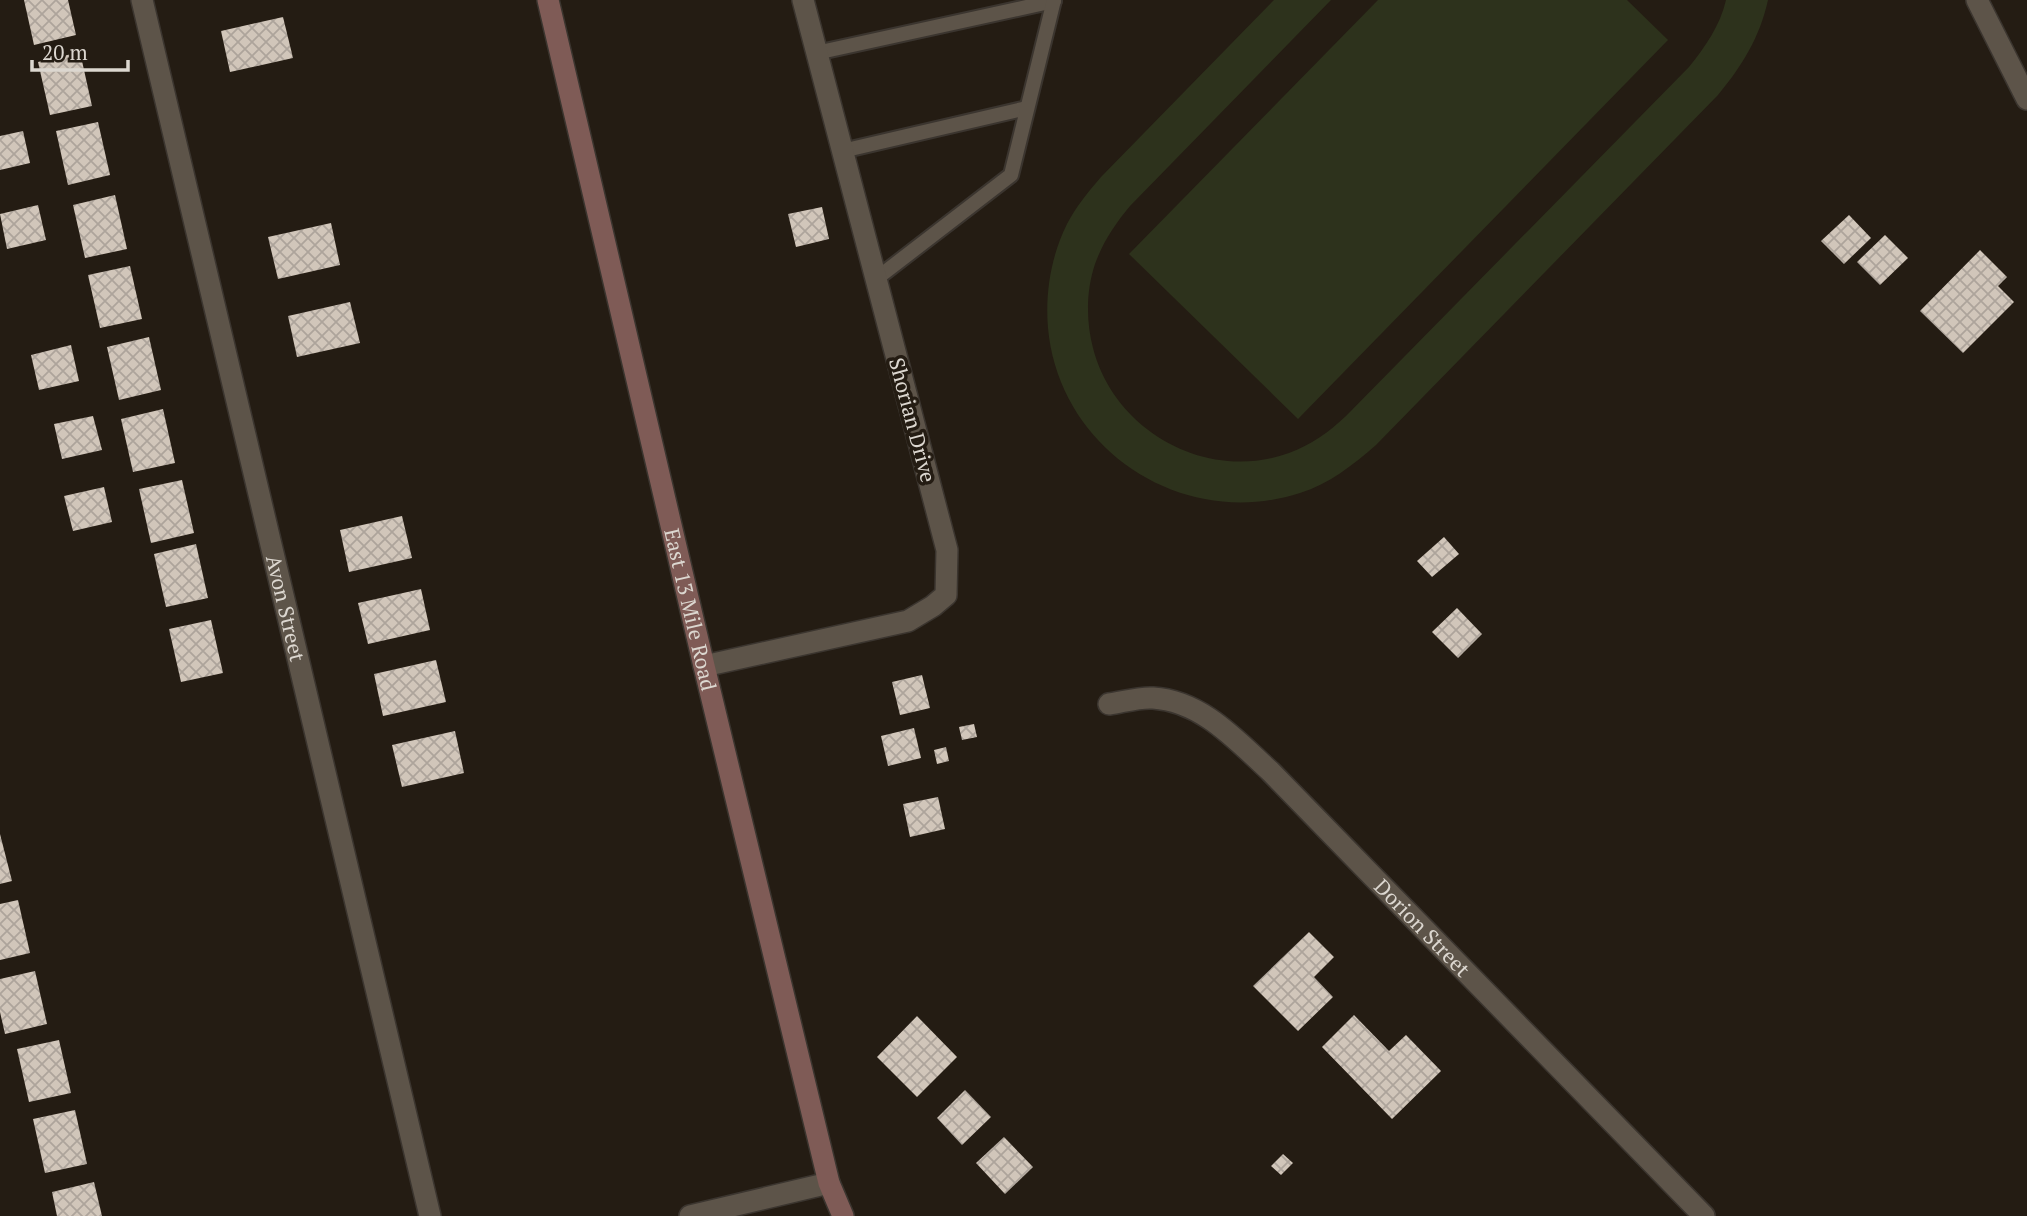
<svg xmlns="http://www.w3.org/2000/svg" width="2027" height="1216" font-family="'PT Serif',serif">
<defs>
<pattern id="building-cross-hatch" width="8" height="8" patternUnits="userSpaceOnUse" patternTransform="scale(1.75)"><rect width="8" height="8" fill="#d1c6ba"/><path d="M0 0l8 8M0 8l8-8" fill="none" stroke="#ada49b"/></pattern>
</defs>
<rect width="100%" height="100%" fill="#241c13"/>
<g fill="#2d321c">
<path d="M 1274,0 L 1331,0 L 1130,206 C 1115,224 1103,242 1095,264 C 1086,291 1086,321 1093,348 C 1114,431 1207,483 1289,453 C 1311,445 1329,432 1346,416 L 1689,67 C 1705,47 1720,26 1726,0 L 1768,0 C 1760,37 1742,66 1718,95 L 1376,445 C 1353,465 1329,484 1300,493 C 1183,531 1059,450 1048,328 C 1045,293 1051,256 1067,224 C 1076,207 1088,192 1101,177 Z"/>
<polygon points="1378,0 1627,0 1668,40 1298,419 1129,254"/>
</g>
<g fill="url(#building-cross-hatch)">
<polygon points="24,0 68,0 76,35 34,45"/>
<polygon points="283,17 293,58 230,72 221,31"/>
<polygon points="80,52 92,106 50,115 38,62"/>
<polygon points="98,122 110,175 68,185 56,131"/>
<polygon points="23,131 30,163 0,170 0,136"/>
<polygon points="115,195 127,249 85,258 73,205"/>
<polygon points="38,205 46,240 7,249 0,214"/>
<polygon points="822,207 829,239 796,247 788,214"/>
<polygon points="1849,215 1871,238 1844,264 1821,241"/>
<polygon points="331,223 340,265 278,279 268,237"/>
<polygon points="1885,235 1908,258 1880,285 1857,262"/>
<polygon points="1980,250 2007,277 1998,286 2014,302 1963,353 1920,311"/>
<polygon points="130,266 142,319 100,328 88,275"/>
<polygon points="350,302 360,343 297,357 288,316"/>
<polygon points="149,337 161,390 119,400 107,347"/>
<polygon points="71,345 79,381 39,390 31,355"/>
<polygon points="163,409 175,463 133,472 121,419"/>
<polygon points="93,416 102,450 62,459 54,424"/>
<polygon points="182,480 194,533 151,543 139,489"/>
<polygon points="104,487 112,522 73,531 64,496"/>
<polygon points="402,516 412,558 349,572 340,530"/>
<polygon points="1444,537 1459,554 1432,577 1417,561"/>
<polygon points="196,544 208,598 166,607 154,554"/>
<polygon points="421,589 430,630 368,644 358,603"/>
<polygon points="1457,608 1482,634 1458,658 1432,632"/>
<polygon points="211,620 223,673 181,682 169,629"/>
<polygon points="436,660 446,702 383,716 374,674"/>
<polygon points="922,675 930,708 900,715 892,682"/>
<polygon points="974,724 977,737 962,740 959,727"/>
<polygon points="914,728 921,758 888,766 881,736"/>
<polygon points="455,731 464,773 402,787 392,745"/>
<polygon points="946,747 949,761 937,764 934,750"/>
<polygon points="938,797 945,829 910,837 903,804"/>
<polygon points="0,834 12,881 0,884"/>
<polygon points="18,900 30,953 0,960 0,904"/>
<polygon points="1309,932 1334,957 1314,977 1333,997 1298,1031 1253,986"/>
<polygon points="35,971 47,1024 5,1034 0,1012 0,979"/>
<polygon points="1354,1015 1389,1051 1406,1035 1441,1071 1392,1119 1322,1047"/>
<polygon points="917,1016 957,1057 917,1097 877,1057"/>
<polygon points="59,1040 71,1093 29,1102 17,1049"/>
<polygon points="965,1090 991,1117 962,1145 937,1118"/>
<polygon points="75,1110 87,1164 45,1173 33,1119"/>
<polygon points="1004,1137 1033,1167 1005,1194 976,1163"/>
<polygon points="1283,1154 1293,1163 1281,1175 1271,1166"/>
<polygon points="94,1182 102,1216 57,1216 52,1192"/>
</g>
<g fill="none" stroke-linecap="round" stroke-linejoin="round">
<g stroke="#3b352f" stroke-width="18">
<g id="service">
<polyline points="816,53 1054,1"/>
<polyline points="842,151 1027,108"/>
<polyline points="876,279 1011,175 1054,0"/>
</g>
</g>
<g stroke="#3b352f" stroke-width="24">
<g id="minor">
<path id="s1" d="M 142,0 L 430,1216"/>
<polyline points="1977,0 2027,99"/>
<polyline points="704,666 908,621 933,606 946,595 947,550 803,0"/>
<path id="s2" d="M 1109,704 C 1123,702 1139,697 1153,698 C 1202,701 1236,740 1270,771 L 1704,1216"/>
<polyline points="690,1216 829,1183"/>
</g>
</g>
<g stroke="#3b352f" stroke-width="24">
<g id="secondary">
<path id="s3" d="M 548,0 L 704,666 L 829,1183 L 843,1216"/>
</g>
</g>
<use href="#service" stroke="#5d5449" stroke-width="14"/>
<use href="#minor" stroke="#5d5449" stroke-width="21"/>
<use href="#secondary" stroke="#7f5b56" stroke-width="21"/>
</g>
<g text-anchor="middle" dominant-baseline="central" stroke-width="7" stroke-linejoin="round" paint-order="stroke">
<g font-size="21" fill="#dcd7d0" stroke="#241c13">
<text transform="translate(913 420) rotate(75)">Shorian Drive</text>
<text stroke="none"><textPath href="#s1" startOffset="625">Avon Street</textPath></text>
<text stroke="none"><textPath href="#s3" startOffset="626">East 13 Mile Road</textPath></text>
<text stroke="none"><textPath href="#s2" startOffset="404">Dorion Street</textPath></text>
</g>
</g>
<path d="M32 60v10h96v-10" fill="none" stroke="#dcd7d0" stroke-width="3.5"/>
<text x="42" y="60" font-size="21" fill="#dcd7d0" stroke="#241c13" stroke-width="5" paint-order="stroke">20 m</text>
</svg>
